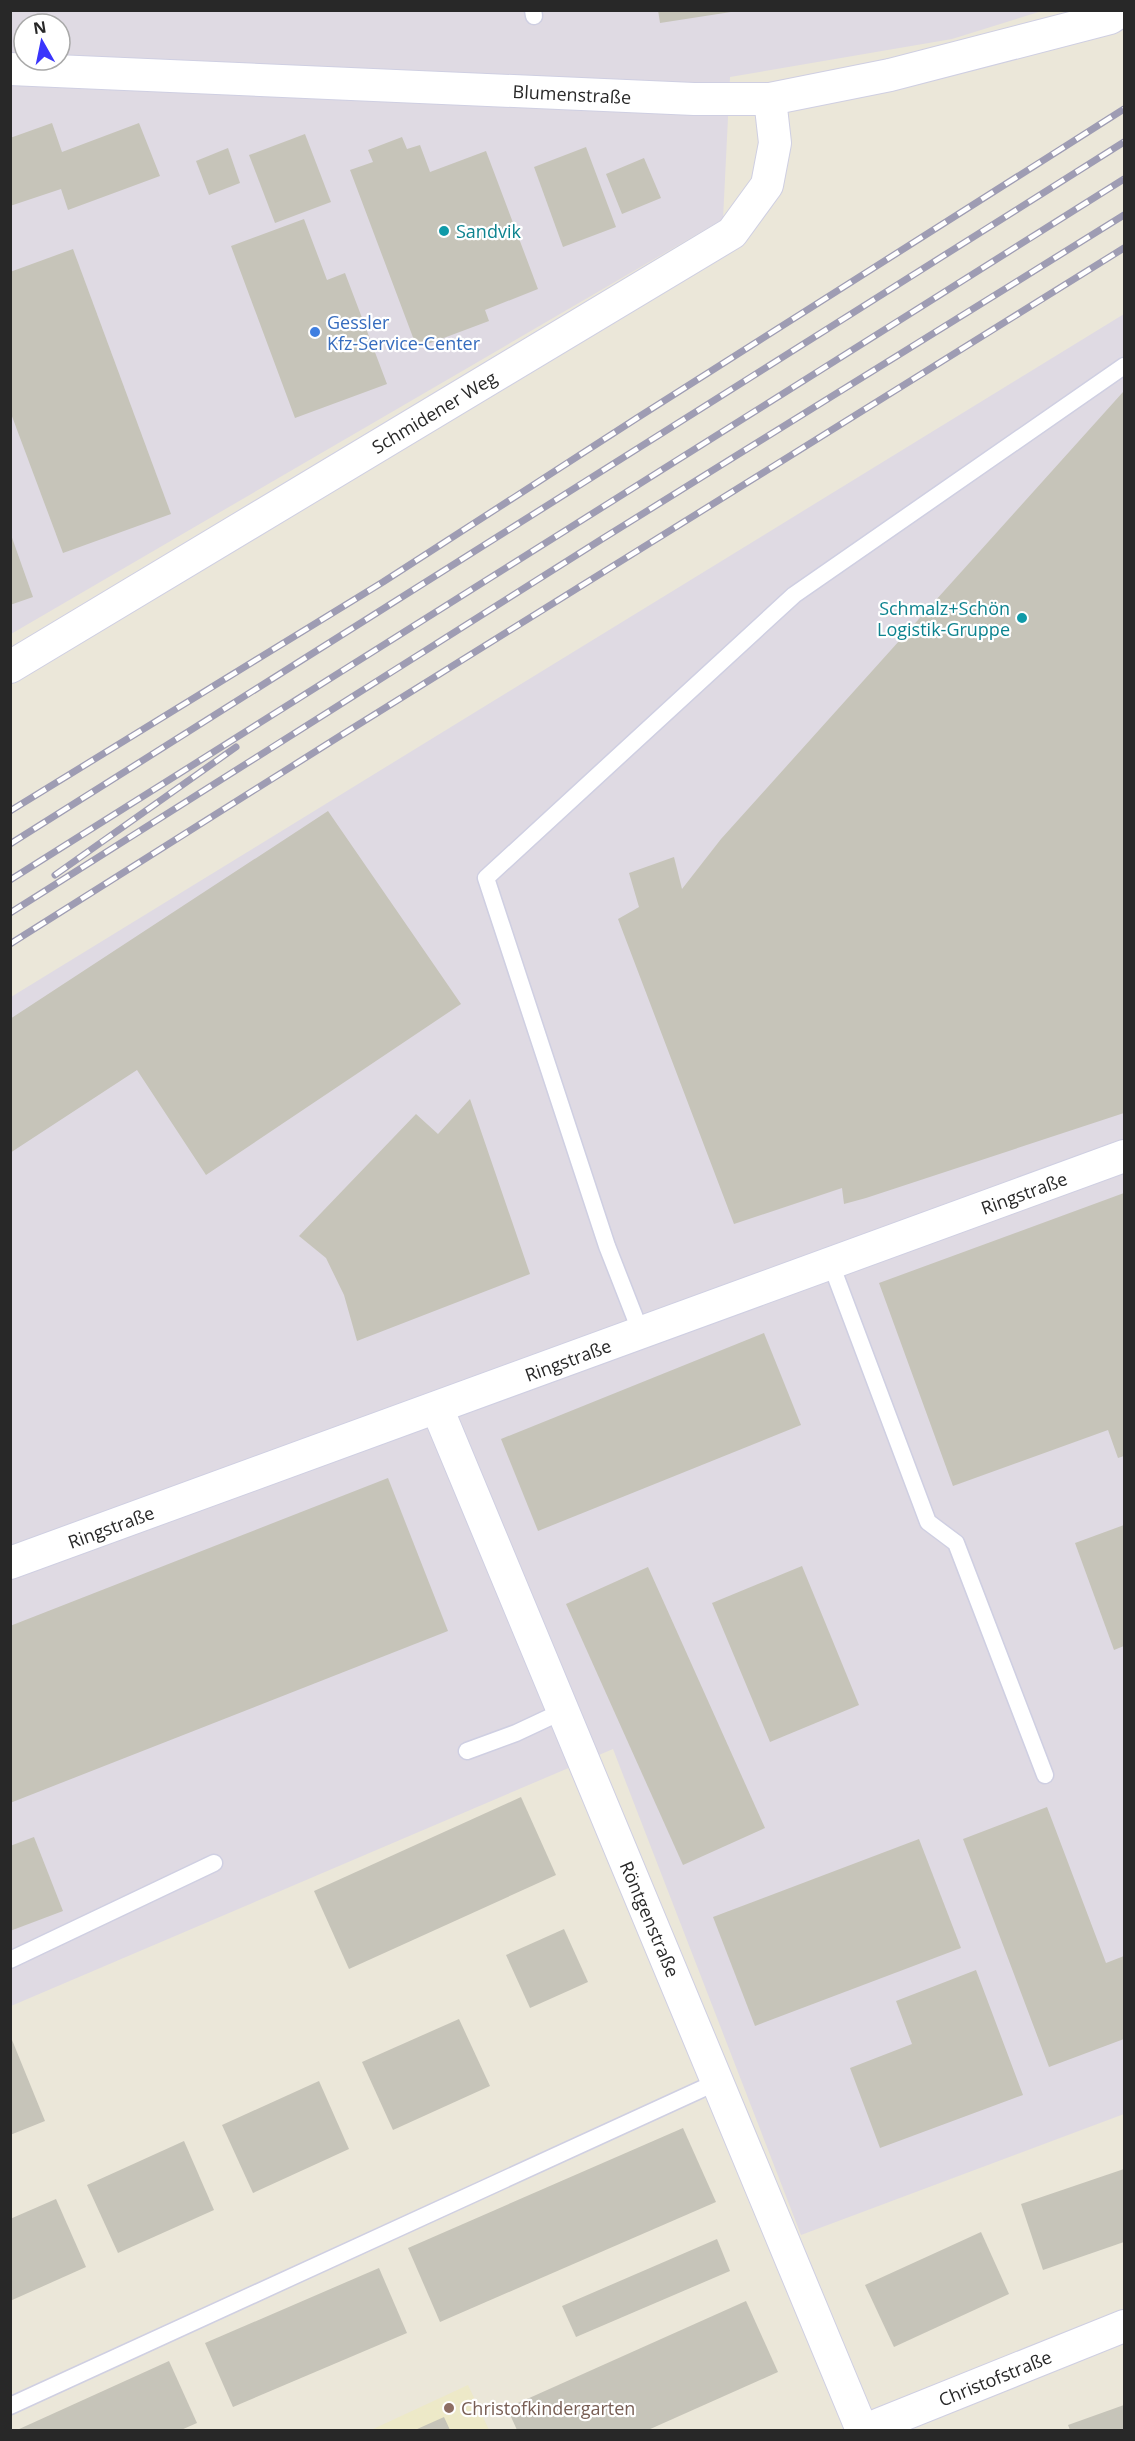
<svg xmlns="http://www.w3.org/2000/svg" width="1135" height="2441" font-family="'Open Sans',sans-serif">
<rect width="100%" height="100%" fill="#ebe7d9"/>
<g fill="#dfdae3" fill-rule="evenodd">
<path d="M 11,11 L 1042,11 L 952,39 L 730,77 L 723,219 L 11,634 ZM 24,24 L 60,24 L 60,60 L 24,60 Z"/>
<polygon points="1124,314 1124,2114 801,2235 613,1749 11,2006 11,997"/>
</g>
<polygon fill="#ede9c8" points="468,2385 489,2430 371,2430"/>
<g fill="#c6c4b9">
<polygon points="658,10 731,10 731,12 660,23"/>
<polygon points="52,123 62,152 139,123 160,176 68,210 61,189 10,206 10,138"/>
<polygon points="305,134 331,202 275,223 249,155"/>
<polygon points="402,137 407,149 420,145 430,172 486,151 538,289 485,310 489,321 417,348 350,170 373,162 368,150"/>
<polygon points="586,147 616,227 563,247 534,167"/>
<polygon points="228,148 240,183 209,195 196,161"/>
<polygon points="644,158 661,198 622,214 606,174"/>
<polygon points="304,219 327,280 345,273 387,384 295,418 231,246"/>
<polygon points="73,249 171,514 63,553 10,411 10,272"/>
<polygon points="1123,392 1124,1113 866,1198 844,1204 842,1188 734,1224 618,919 639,907 629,873 674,857 682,889 721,839"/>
<polygon points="10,532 33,597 10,605"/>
<polygon points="328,811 461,1004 206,1175 137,1070 10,1153 10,1019"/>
<polygon points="470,1099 530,1274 357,1341 344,1295 326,1258 299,1236 416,1114 438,1134"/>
<polygon points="1124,1193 1124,1456 1118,1458 1108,1430 953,1486 879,1283"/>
<polygon points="764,1333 801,1425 538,1531 501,1439"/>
<polygon points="388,1478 448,1631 10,1803 10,1626"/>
<polygon points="1124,1525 1124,1646 1114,1650 1075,1543"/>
<polygon points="802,1566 859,1705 770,1742 712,1603"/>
<polygon points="648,1567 765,1828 683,1865 566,1604"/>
<polygon points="521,1797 556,1875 349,1969 314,1891"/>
<polygon points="1047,1807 1106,1963 1124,1956 1124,2039 1049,2067 963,1839"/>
<polygon points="34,1837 63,1911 10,1931 10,1846"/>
<polygon points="919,1839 961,1948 755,2026 713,1917"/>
<polygon points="564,1929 588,1982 530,2008 506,1955"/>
<polygon points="976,1970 1023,2095 880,2148 850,2068 912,2044 896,2001"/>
<polygon points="459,2019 490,2086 393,2130 362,2062"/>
<polygon points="10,2035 45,2121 10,2135"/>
<polygon points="319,2081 349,2149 253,2193 222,2125"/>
<polygon points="683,2128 716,2202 440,2322 408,2248"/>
<polygon points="184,2141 214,2210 118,2253 87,2185"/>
<polygon points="1124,2169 1124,2242 1043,2270 1021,2204"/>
<polygon points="56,2199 86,2267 10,2301 10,2219"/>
<polygon points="981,2232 1009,2294 894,2347 865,2285"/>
<polygon points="717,2239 730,2271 576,2337 562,2306"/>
<polygon points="379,2268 407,2333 233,2407 205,2343"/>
<polygon points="746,2301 778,2372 648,2430 517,2430 507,2408"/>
<polygon points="169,2361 197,2423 181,2430 17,2430"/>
<polygon points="1124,2405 1124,2430 1070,2430 1068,2425"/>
<polygon points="444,2417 450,2430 415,2430"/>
</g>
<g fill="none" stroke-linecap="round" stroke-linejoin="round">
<g stroke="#cfcfe2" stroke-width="19">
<g id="service">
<polyline points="533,10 534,16"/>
<polyline points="831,1264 928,1522 956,1543 1045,1775"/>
<polyline points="641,1333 607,1246 486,878 794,595 1124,366"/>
<polyline points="467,1751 516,1733 563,1711"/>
<polyline points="10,1960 214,1863"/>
<polyline points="10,2406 717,2082"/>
</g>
</g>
<g stroke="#cfcfe2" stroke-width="34">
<g id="minor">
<polyline points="10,69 694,99 770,99 890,75 1110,18 1122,10"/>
<polyline points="10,667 732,233 767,185 775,143 770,99"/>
<polyline points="437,1408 862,2430"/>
<polyline points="10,1563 1124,1156"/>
<polyline points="865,2430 1124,2326"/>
</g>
</g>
<use href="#service" stroke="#fff" stroke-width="16"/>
<use href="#minor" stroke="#fff" stroke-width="32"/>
<g stroke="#9e9cb3" stroke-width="7">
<g id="rail">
<polyline points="10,811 383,582 637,418 1124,109"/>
<polyline points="10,844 1124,142"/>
<polyline points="55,875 236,747"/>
<polyline points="10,880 1124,179"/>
<polyline points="10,913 602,539 1124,215"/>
<polyline points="10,944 340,736 1124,248"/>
</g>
</g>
<use href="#rail" stroke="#fff" stroke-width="4.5" stroke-dasharray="14" stroke-linecap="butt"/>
</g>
<g fill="#0f9aa8" stroke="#fff" stroke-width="2">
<circle cx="444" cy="231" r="6"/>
<circle cx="1022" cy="618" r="6"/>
</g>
<circle fill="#3f7fe0" stroke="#fff" stroke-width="2" cx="315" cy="332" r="6"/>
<circle fill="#8d6e63" stroke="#fff" stroke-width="2" cx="449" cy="2408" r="6"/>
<g text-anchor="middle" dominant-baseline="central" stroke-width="4.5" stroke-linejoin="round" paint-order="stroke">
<g font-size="18" fill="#282828" stroke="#fff">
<text transform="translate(572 94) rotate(3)">Blumenstraße</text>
<text transform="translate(434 412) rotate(-31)">Schmidener Weg</text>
<text transform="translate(1024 1193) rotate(-20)">Ringstraße</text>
<text transform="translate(568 1360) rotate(-20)">Ringstraße</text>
<text transform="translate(111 1527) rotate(-20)">Ringstraße</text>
<text transform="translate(650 1919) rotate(67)">Röntgenstraße</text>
<text transform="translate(995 2378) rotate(-22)">Christofstraße</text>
</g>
<g font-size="18" fill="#0d838f" stroke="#fff" text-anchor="start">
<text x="456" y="231">Sandvik</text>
<text x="1010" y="608" text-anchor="end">Schmalz+Schön<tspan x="1010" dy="21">Logistik-Gruppe</tspan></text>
</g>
<g font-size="18" fill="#366cbe" stroke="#fff" text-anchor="start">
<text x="327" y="322">Gessler<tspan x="327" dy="21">Kfz-Service-Center</tspan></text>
</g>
<g font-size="18" fill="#785e54" stroke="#fff" text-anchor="start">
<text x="461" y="2408">Christofkindergarten</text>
</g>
</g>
<rect width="1135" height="2441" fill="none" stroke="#282828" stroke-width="24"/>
<g transform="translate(42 42) rotate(351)"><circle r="28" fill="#ffffff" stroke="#a9a9a9" stroke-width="1.5"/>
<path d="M0-4.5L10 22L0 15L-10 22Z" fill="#3a35fc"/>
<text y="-9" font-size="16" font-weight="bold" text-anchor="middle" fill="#282828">N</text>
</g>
</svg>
